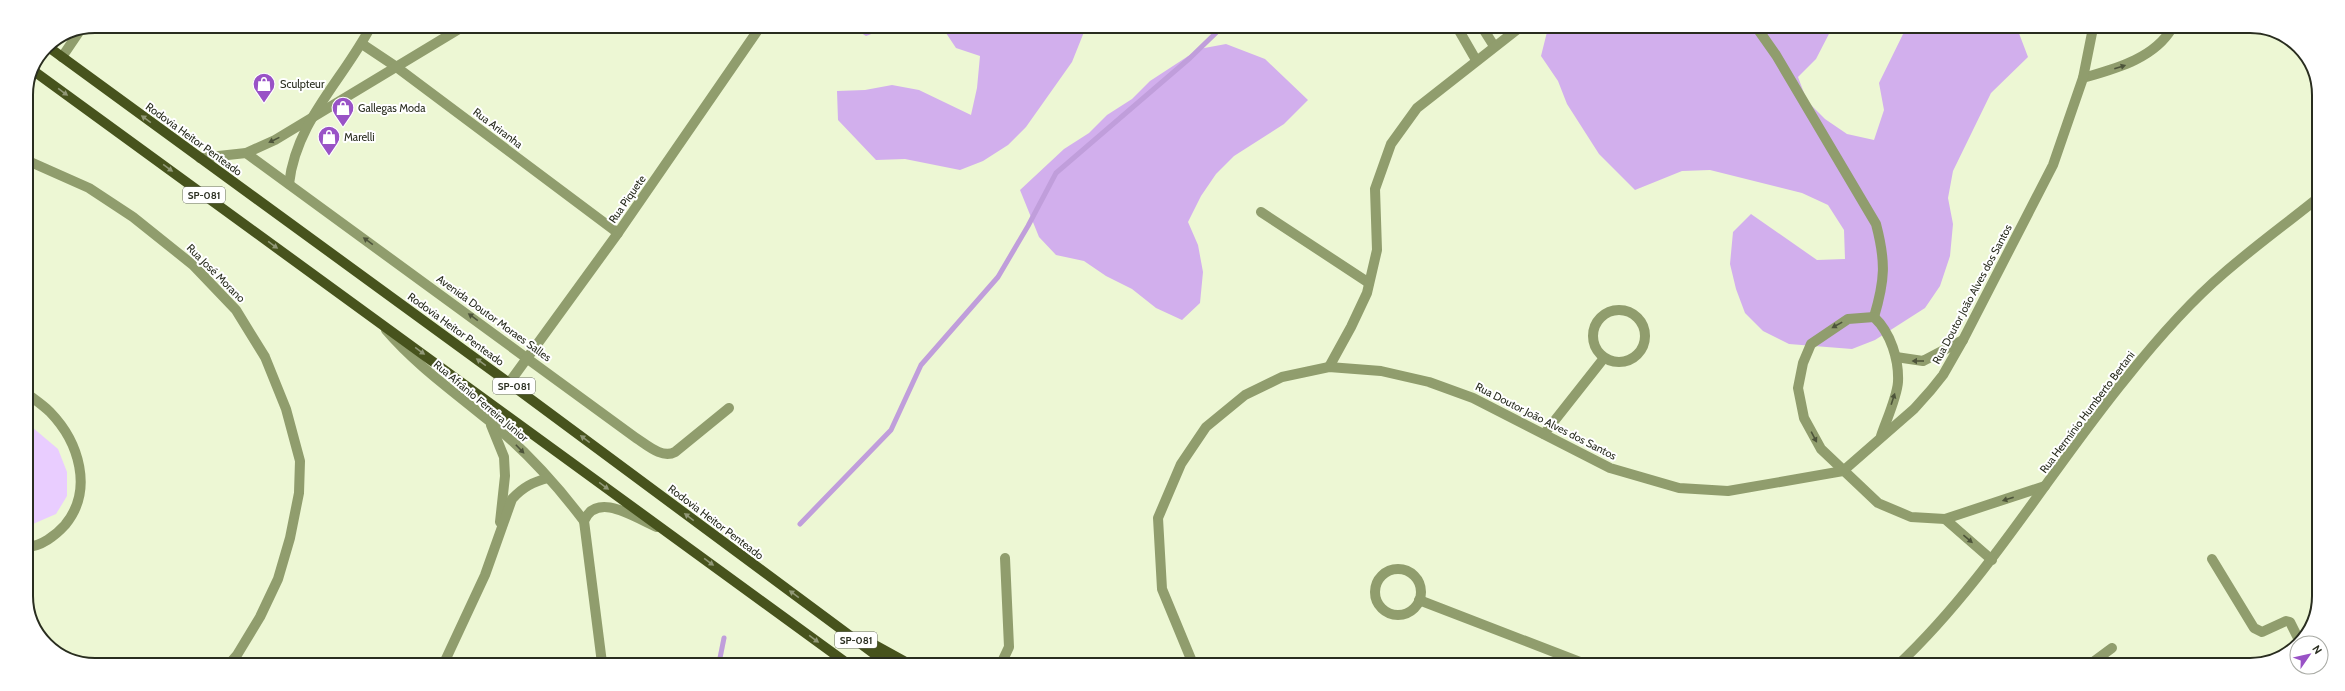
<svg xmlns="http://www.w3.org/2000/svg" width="2345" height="691" font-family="Cabin,sans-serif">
<rect width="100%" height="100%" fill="#edf7d4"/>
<polygon fill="#e9cdff" points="26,422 58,449 67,472 67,496 56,514 26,527"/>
<g fill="#d2afed">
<polygon points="852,27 890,27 866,36"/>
<polygon points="942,27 1086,27 1072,62 1026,127 1008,145 983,161 960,170 905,159 876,160 838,120 837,91 865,90 892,85 919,90 971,115 977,88 980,56 956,48"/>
<polygon points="1548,28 1832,28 1816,59 1798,77 1807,101 1825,119 1847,134 1874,140 1884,110 1879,83 1906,28 2017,28 2028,57 1991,93 1953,171 1948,198 1953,224 1950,256 1940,286 1925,308 1875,340 1852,349 1789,344 1763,331 1745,313 1736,289 1730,264 1733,232 1751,214 1817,260 1845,259 1844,230 1828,205 1802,193 1710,170 1682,171 1635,190 1599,154 1567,104 1558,81 1541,56"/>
<polygon points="1226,44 1265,59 1308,100 1284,124 1234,156 1216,174 1201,196 1188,222 1198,245 1203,272 1200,303 1182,320 1156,308 1132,289 1106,276 1084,261 1056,255 1039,237 1020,190 1064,149 1089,133 1107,115 1132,99 1150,81 1199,49"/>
</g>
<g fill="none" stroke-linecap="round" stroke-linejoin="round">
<g stroke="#c09edb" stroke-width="5">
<polyline points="800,524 891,430 921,365 998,277 1028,226 1056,173 1190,58 1222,27"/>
<polyline points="719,663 724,638"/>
</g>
<g stroke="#909d6d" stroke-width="10">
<polyline points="1457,27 1476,60"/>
<polyline points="1482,27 1494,46"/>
<path d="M 1757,28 L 1776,55 L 1876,224 C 1886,262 1885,280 1874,317"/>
<polyline points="362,44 395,66 618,233"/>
<polyline points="62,57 81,29"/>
<path d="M 2083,78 C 2114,69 2154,59 2172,28"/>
<path d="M 246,153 L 636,438 C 647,445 662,459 675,452 L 729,408"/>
<polyline points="200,158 246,153 275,140 464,26"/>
<polyline points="26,160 89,188 133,217 193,265 236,310 265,357 286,409 300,461 299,493 290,538 278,579 260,617 237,655 230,663"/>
<path d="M 289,184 C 296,121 343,80 371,26"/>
<polyline points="1261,212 1369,283"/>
<circle cx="1619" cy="336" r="26"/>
<path d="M 386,330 C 416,365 453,391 488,420 C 524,449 556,484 584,521"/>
<polyline points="1896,357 1923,361 1963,340"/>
<polyline points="1329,367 1351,327 1367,293 1377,250 1375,189 1391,144 1417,108 1519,28"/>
<polyline points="509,383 618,233 760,27"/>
<path d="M 26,393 C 34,399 43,405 50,412 C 79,442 94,490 65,525 C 56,535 41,547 26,547"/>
<polyline points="491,425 504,457 505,476 500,522"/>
<polyline points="1544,434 1604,358"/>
<path d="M 1881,436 C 1886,421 1897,397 1898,382 C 1899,360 1891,333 1874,317 L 1848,319 L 1811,344 L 1803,363 L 1798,388 L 1804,418 L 1821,449 L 1878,503 L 1911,517 L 1945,519 L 2045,486"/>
<polyline points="1945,519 1992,560"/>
<polyline points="2212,559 2254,628 2262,632 2286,621 2290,622 2299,640"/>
<circle cx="1398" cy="592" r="23"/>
<polyline points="1419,600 1585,664"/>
<path d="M 444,663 L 485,575 L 512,499 C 523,487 533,482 548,478"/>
<path d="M 602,663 L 584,521 C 597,490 637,519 657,527"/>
<polyline points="1001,664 1009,647 1005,558"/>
<polyline points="1193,664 1162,589 1158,518 1181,464 1206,427 1245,395 1282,377 1329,367 1381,371 1429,382 1473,398 1610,468 1679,488 1728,491 1843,471 1914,409 1931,390 1943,375 1963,340 2053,165 2083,78 2093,28"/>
<path d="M 1898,665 C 1988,580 2049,472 2127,377 C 2155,342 2190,302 2224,273 C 2254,247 2287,223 2318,198"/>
<polyline points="2089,665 2112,648"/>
</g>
<g stroke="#47531d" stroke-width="10">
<polyline points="47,46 509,383 888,664"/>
<polyline points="31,69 848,664"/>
<polyline points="860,637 909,664"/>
</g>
</g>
<defs><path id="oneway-solid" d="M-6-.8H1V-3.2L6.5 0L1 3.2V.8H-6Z"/></defs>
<g fill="#4d543a">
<use href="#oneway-solid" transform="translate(2120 67) rotate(-18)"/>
<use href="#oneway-solid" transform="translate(274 140) rotate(154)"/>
<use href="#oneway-solid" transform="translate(368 241) rotate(-144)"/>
<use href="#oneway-solid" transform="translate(473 317) rotate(-144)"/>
<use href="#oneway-solid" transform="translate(1837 325) rotate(151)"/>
<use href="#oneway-solid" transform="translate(1918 361) rotate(-180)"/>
<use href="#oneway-solid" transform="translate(1893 399) rotate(-72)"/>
<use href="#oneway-solid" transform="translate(1814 437) rotate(62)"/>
<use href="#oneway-solid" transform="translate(520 449) rotate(46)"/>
<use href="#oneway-solid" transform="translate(2008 499) rotate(162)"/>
<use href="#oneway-solid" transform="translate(1968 539) rotate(40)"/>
</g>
<g fill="#919877">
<use href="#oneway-solid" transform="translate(63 92) rotate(36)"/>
<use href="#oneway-solid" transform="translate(146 119) rotate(-144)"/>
<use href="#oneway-solid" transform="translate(168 168) rotate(36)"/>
<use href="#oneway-solid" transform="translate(273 245) rotate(36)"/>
<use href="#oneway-solid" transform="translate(420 351) rotate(36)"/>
<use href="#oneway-solid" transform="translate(481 362) rotate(-144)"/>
<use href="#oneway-solid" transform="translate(585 439) rotate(-143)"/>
<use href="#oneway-solid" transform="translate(604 486) rotate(36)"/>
<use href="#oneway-solid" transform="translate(689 517) rotate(-143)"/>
<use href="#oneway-solid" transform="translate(709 562) rotate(36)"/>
<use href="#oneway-solid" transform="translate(794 594) rotate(-144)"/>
<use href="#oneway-solid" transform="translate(814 639) rotate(36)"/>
</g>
<defs>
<g id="shop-pin" transform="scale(1.15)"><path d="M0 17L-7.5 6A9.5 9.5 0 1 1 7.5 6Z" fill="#9952c6" stroke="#fff"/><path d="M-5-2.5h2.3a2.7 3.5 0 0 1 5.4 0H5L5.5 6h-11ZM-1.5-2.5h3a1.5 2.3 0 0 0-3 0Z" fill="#fff"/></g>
</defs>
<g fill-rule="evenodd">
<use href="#shop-pin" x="264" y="84"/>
<use href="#shop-pin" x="343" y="108"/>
<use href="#shop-pin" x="329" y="137"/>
</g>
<g text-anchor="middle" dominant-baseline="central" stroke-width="4" stroke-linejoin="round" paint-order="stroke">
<g fill="#fff" stroke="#696c62" stroke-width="1">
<rect x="183" y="187" width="42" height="16" rx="3"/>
<rect x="493" y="378" width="42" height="16" rx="3"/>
<rect x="835" y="632" width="42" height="16" rx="3"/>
</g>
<g font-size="10" font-weight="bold" fill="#292d1f">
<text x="204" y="195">SP-081</text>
<text x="514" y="386">SP-081</text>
<text x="856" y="640">SP-081</text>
</g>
<g font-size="11" fill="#292d1f" stroke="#fff" text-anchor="start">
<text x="280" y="84">Sculpteur</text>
<text x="358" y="108">Gallegas Moda</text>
<text x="344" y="137">Marelli</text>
</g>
<g font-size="11" fill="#292d1f" stroke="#fff">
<text transform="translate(498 128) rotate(37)">Rua Ariranha</text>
<text transform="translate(194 139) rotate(36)">Rodovia Heitor Penteado</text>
<text transform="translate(627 199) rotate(-55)">Rua Piquete</text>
<text transform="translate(216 273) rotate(45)">Rua José Morano</text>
<text transform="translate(1972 294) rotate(-62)">Rua Doutor João Alves dos Santos</text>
<text transform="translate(494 318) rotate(36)">Avenida Doutor Moraes Salles</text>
<text transform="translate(456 329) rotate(36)">Rodovia Heitor Penteado</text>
<text transform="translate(481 401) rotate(40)">Rua Afrânio Ferreira Júnior</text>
<text transform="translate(2087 412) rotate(-53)">Rua Hermínio Humberto Bertani</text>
<text transform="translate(1546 421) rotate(27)">Rua Doutor João Alves dos Santos</text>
<text transform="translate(716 522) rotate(37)">Rodovia Heitor Penteado</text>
</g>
</g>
<path d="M0 0H2345V691H0ZM95 33H2250A62 62 0 0 1 2312 95V596A62 62 0 0 1 2250 658H95A62 62 0 0 1 33 596V95A62 62 0 0 1 95 33Z" fill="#fff" fill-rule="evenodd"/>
<path fill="none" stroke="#292d1f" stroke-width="2" d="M95 33H2250A62 62 0 0 1 2312 95V596A62 62 0 0 1 2250 658H95A62 62 0 0 1 33 596V95A62 62 0 0 1 95 33Z"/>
<g transform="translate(2309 655) rotate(56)"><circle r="19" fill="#ffffff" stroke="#a9aba5"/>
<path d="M0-3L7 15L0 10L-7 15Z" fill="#9952c6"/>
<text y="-6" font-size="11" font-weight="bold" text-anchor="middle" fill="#292d1f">N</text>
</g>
</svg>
